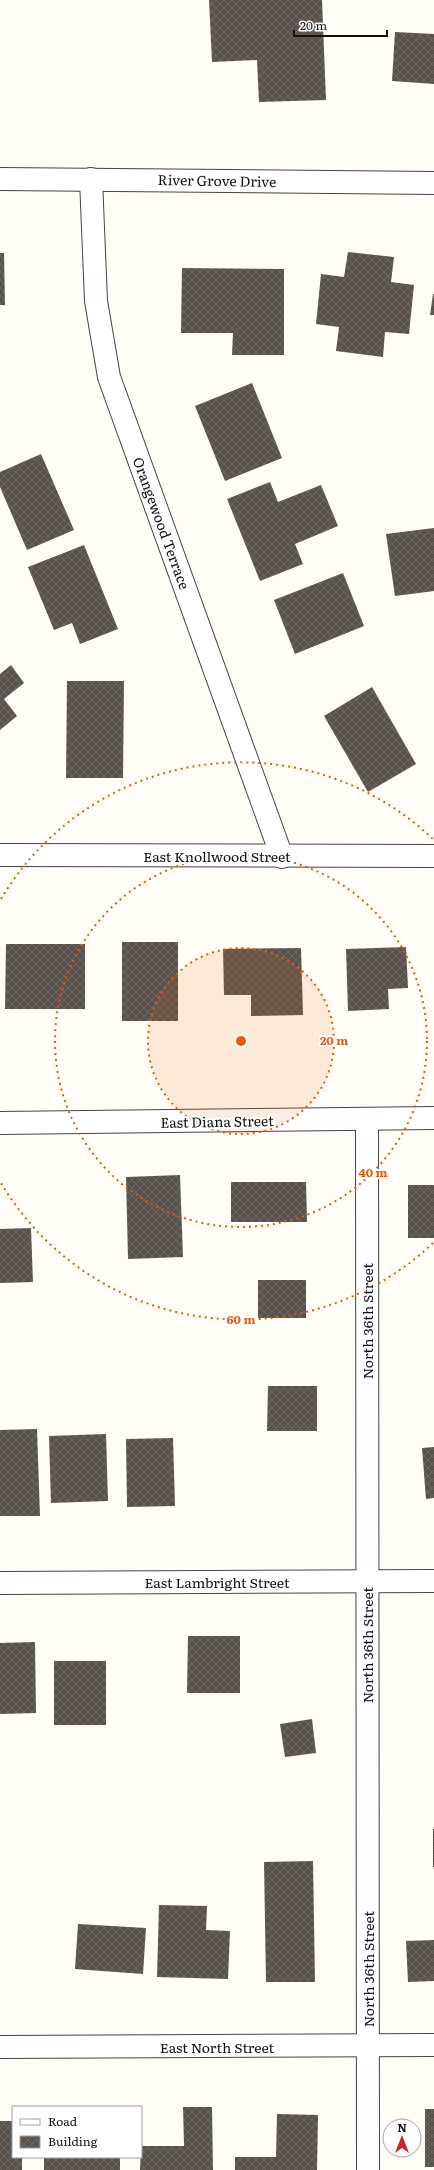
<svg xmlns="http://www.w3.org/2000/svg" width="434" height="2170" font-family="Literata,serif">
<defs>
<pattern id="building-cross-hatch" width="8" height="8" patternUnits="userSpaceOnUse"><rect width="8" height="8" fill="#5a524d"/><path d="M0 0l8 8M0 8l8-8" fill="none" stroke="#6d6662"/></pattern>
</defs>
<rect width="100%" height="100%" fill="#fffdf5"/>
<g fill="url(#building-cross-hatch)">
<polygon points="209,0 322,0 326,100 259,102 257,60 212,62"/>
<polygon points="395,32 434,34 434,84 392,81"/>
<polygon points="348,252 394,257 391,282 414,285 409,334 385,332 383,357 336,351 339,327 316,324 321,274 344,277"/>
<polygon points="0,253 4,253 5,305 0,305"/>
<polygon points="182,268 284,269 284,355 232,355 233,333 181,333"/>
<polygon points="433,294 434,294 434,315 430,315"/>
<polygon points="252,383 282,458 225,481 195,406"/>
<polygon points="41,454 74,530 27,550 0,487 0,472"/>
<polygon points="270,482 278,502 321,485 338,526 295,544 303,564 260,581 227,499"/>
<polygon points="434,528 434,591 395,596 386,534"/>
<polygon points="84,545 118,629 80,644 72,623 54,630 28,567"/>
<polygon points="343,573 364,626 295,654 274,600"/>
<polygon points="11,665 24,683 4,699 17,716 0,730 0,674"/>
<polygon points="67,681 124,681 123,778 66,778"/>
<polygon points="372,687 416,764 368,792 324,716"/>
<rect x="122" y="942" width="56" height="79"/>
<polygon points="6,944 85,944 85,1009 5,1009"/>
<polygon points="406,947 408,988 388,989 389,1009 348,1011 346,949"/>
<polygon points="301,948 303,1015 251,1016 251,995 224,995 223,949"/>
<polygon points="180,1175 183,1257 128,1259 126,1177"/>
<polygon points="231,1182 306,1182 307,1222 231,1222"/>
<rect x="408" y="1185" width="26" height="53"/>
<polygon points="31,1228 33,1282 0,1283 0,1229"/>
<rect x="258" y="1280" width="48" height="38"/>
<polygon points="268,1386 317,1386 317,1431 267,1431"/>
<polygon points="37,1429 40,1516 0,1516 0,1430"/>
<polygon points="106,1434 108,1501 51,1503 49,1436"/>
<polygon points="173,1438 175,1506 127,1507 126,1439"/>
<polygon points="434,1447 434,1498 426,1499 422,1448"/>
<polygon points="188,1636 240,1636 240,1693 187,1693"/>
<polygon points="35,1642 36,1713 0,1714 0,1643"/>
<rect x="54" y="1661" width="52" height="64"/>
<polygon points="312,1719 316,1753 285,1757 280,1724"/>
<rect x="433" y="1829" width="1" height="38"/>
<polygon points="313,1861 315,1982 266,1982 264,1862"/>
<polygon points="159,1905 207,1906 206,1930 230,1931 228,1979 157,1977"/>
<polygon points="78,1924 146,1928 143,1974 75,1969"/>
<polygon points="434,1940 434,1981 408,1982 406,1941"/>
<polygon points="183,2107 212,2107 213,2170 140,2170 141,2146 184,2146"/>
<rect x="425" y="2109" width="9" height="58"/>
<polygon points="277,2114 318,2115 317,2170 235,2170 235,2157 276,2157"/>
<polygon points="0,2121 13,2121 13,2157 22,2157 22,2170 0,2170"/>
<rect x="44" y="2157" width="76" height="13"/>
</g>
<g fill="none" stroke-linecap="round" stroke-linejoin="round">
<g stroke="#444" stroke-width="24">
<g id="minor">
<polyline points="91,179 96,301 109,377 282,857"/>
<polyline points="0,855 434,856"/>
<polyline points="367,1119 368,2170"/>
<polyline points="0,1123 434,1118"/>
<polyline points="0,1583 434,1581"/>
<polyline points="0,2047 434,2045"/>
</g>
</g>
<g stroke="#444" stroke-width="24">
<polyline id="tertiary" points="0,179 434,183"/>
</g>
<use href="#minor" stroke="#fff" stroke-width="22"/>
<use href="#tertiary" stroke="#fff" stroke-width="22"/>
</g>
<circle cx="241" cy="1041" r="93" fill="#e8590c" fill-opacity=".12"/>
<g fill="none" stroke="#e8590c" stroke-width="2" stroke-dasharray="2 4">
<circle cx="241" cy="1041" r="93"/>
<circle cx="241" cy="1041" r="186"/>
<path d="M433 1243A279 279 0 0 1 1 1183M1 899A279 279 0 0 1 433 839"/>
</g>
<g text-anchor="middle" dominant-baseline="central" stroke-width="4" stroke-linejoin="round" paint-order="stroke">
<g font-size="14" fill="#111" stroke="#fff">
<text transform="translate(217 180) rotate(1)">River Grove Drive</text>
<text transform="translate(162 523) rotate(70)">Orangewood Terrace</text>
<text x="217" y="856">East Knollwood Street</text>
<text transform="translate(217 1121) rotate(-1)">East Diana Street</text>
<text transform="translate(367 1321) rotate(-90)">North 36th Street</text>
<text x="217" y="1582">East Lambright Street</text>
<text transform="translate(367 1645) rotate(-90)">North 36th Street</text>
<text transform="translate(368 1969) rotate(-90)">North 36th Street</text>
<text x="217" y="2047">East North Street</text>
</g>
</g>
<circle cx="241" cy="1041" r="6" fill="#e8590c" stroke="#fff" stroke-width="2"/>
<g font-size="12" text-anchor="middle" font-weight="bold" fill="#e8590c" stroke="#fff" stroke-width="4" stroke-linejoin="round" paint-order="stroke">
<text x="334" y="1045">20 m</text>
<text x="373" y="1177">40 m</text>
<text x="241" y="1324">60 m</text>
</g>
<rect x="12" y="2106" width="130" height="52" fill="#ffffff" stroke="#a0a0a0"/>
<rect x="20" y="2119" width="20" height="6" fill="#ffffff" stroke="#a0a0a0"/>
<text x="48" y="2126" font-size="12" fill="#111111">Road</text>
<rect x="20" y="2136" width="20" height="12" fill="url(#building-cross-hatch)" stroke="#a0a0a0"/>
<text x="48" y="2146" font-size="12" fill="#111111">Building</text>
<g transform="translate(402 2138)"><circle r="19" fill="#ffffff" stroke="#a0a0a0"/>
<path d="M0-3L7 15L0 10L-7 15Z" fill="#c4262e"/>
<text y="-6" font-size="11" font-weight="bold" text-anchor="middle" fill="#111111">N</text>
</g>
<path d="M294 30v6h93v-6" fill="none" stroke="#111111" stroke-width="2"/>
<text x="300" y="30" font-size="12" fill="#111111" stroke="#ffffff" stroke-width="3" paint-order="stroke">20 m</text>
</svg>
